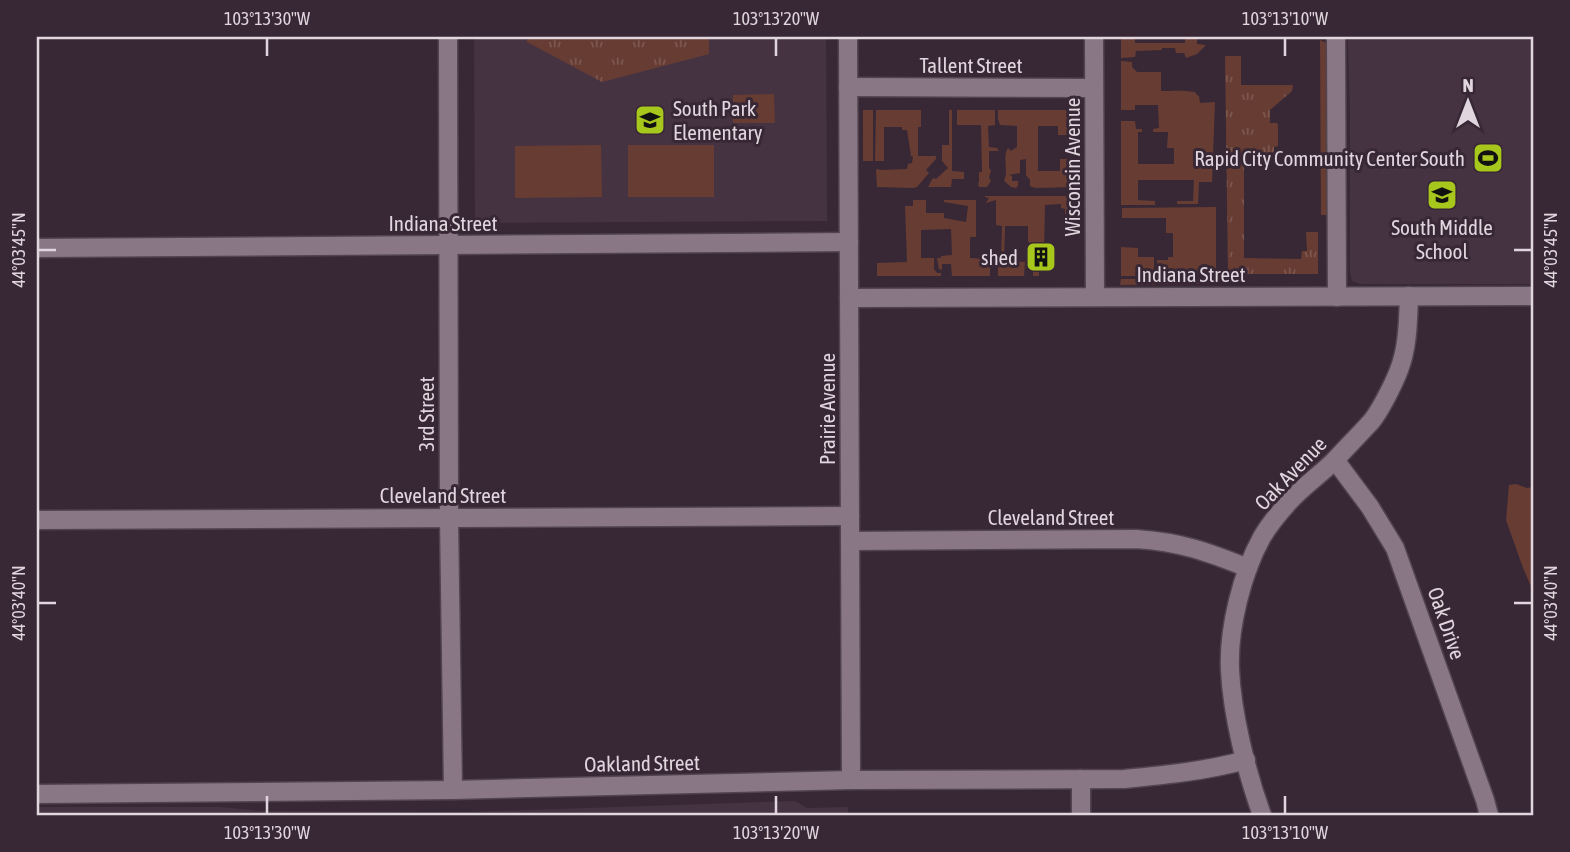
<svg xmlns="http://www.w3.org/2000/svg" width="1570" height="852" font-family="'Asap Condensed',sans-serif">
<defs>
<pattern id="park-tufts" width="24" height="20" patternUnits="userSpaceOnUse" patternTransform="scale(1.75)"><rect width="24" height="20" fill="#673c33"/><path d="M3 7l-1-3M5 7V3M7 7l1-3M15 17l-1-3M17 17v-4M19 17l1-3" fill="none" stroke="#7c5750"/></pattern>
</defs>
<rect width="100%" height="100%" fill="#382835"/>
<g fill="#463342">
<polygon points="474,37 826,37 827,221 475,223"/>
<polygon points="1348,37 1533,37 1533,284 1360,284 1352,281 1350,271 1350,118"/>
<polygon points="795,801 807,808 848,807 848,815 37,815 37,807 219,807 260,811 468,812"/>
</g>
<g fill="#673c33">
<polygon points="1121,37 1135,37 1135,43 1185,43 1185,37 1197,37 1197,44 1206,45 1197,54 1186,58 1184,53 1176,53 1175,48 1162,48 1162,50 1136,51 1135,57 1121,58"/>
<polygon points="1320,40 1328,44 1327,215 1321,215"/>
<path d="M 1121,61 L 1132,62 L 1132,67 L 1137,72 L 1161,72 L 1161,91 C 1174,91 1184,90 1195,92 L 1197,95 L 1199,96 L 1200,103 L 1215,102 L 1212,182 L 1199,182 L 1198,204 L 1177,204 L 1177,201 L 1193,201 L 1194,180 L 1138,180 L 1138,200 L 1155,201 L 1155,205 L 1121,205 L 1121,121 L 1135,121 L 1136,129 L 1142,129 L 1142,132 L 1138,132 L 1138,164 L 1174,164 L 1174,148 L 1167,148 L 1168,132 L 1153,132 L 1153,129 L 1159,128 L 1158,105 L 1135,105 L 1135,110 L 1121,110 Z"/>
<polygon points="774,94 775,123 733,123 733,95"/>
<rect x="863" y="110" width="10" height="51"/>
<polygon points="876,110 921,110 921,127 918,127 918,156 936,156 936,159 926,170 929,173 917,187 913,188 877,187 876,169 881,170 907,169 908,164 912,163 913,157 911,156 907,130 902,130 902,127 884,127 884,161 875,161"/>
<polygon points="949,110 952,110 952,171 964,172 964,179 952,179 951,187 928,187 933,178 936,179 948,168 942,161 942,145 949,145"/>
<polygon points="957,110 995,110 995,125 988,126 989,147 997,148 999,151 989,151 989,168 991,170 989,178 991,181 987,187 979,187 978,184 979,182 979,172 982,172 981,125 957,125"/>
<path d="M 998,110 L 1076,110 L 1076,135 L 1058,135 L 1058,126 L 1038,126 L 1038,171 L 1060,171 L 1060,159 L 1076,159 L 1076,187 L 1035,188 L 1030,186 L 1030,180 L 1026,175 L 1026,159 L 1020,160 L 1020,173 L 1009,175 L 1012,176 L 1012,181 L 1018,181 L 1018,186 L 1016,188 L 1011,187 L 1004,181 C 1009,171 1002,157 1008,148 L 1011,151 L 1017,147 L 1017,126 L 1000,125 L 998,119 Z"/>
<polygon points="601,145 602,197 515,198 515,146"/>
<rect x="628" y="145" width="86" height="52"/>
<polygon points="985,196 1076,196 1077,197 1077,213 1065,214 1065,209 1061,208 1061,204 1045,205 1044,253 1039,253 1039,276 1033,276 1033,248 1028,241 1028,226 1005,226 1004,261 1025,262 1024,276 998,276 998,262 1001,261 1002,226 996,225 996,200 986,203 989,198 985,197"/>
<polygon points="913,200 926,200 926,213 944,213 944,218 966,222 968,206 944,202 944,200 976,200 976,237 970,237 970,258 990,259 990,276 952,276 951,264 942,264 942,270 939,269 937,258 941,258 941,256 952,255 951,229 921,230 921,258 934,258 934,269 937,273 941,273 941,276 877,276 877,263 907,262 905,206 913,206"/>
<polygon points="1216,207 1216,275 1157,275 1157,260 1168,260 1168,257 1173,257 1173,233 1166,233 1166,218 1122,218 1122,208"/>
<polygon points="1121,247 1138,248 1138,257 1154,257 1154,276 1121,276"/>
<polygon points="1216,278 1214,284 1120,285 1121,279"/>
<polygon points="1516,484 1527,488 1533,487 1533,591 1523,568 1506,520 1509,485"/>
</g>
<g fill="url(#park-tufts)">
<polygon points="527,37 709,37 709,54 602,82 527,42"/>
<polygon points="1225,56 1241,56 1241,85 1293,85 1292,91 1270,110 1270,123 1277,123 1278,125 1278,146 1274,147 1274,153 1244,153 1244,258 1301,259 1302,251 1307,251 1306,232 1318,232 1318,274 1228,274"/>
</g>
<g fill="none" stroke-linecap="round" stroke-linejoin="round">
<g stroke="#51444e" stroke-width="21">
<g id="minor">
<polyline points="448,37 449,518 453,790"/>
<polyline points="848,37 851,780"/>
<polyline points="1094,37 1095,297"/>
<polyline points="1336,37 1337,297"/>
<polyline points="848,87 1094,88"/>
<polyline points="37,248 849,242"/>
<polyline points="849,298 1533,296"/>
<polyline points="1335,460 1370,507 1395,548 1485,800 1489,815"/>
<polyline points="37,520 850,516"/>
<path d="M 850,541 L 1136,539 C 1181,542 1208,552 1248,568"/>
<path d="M 37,794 L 453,790 L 851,780 L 1124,779 C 1165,775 1206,771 1246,760"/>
<polyline points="1081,815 1081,779"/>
<path d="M 1262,815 C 1247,774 1232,714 1230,670 C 1228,629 1242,573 1262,537 C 1269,525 1279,513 1288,503 C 1302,487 1320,475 1335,460 C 1346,448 1357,437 1368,425 C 1378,416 1394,383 1399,370 C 1408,347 1408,321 1409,296"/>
</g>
</g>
<use href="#minor" stroke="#8a7786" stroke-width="18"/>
</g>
<path fill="none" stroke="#e1d6de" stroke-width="2.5" d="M 267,38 L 267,56M 776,38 L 776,56M 1285,38 L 1285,56M 38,250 L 56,250M 1514,250 L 1532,250M 38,603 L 56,603M 1514,603 L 1532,603M 267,796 L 267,814M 776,796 L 776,814M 1285,796 L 1285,814"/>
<defs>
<g id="school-square" transform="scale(1.575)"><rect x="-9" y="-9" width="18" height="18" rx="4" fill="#a8c71d" stroke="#382835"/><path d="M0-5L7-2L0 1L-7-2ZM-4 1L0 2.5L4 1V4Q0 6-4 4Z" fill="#111"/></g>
<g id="stadium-square" transform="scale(1.575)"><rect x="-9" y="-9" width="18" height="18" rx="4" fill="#a8c71d" stroke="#382835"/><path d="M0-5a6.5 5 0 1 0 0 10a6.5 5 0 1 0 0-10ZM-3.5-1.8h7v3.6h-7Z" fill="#111"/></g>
<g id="building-square" transform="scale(1.575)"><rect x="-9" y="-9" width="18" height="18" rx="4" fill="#a8c71d" stroke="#382835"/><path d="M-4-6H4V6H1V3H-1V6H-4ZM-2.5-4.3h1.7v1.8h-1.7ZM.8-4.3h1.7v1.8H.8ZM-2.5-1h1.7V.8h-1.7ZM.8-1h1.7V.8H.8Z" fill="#111"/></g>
</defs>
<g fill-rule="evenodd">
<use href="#school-square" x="650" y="120"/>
<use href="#stadium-square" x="1488" y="158"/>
<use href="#school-square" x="1442" y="195"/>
<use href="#building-square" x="1041" y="257"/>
</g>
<g text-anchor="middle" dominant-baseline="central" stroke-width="6" stroke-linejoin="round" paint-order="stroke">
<g font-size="21" fill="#e1d6de" stroke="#382835">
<text x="971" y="65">Tallent Street</text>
<text transform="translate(1072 167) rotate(-90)">Wisconsin Avenue</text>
<text x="443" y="223">Indiana Street</text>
<text x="1191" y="274">Indiana Street</text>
<text transform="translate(827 409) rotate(-90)">Prairie Avenue</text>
<text transform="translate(426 414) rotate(-90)">3rd Street</text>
<text transform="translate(1290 473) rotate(-46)">Oak Avenue</text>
<text x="443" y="495">Cleveland Street</text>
<text x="1051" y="517">Cleveland Street</text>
<text transform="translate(1447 623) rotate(71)">Oak Drive</text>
<text transform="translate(642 763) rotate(-1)">Oakland Street</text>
</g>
<g font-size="21" fill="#e1d6de" stroke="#382835" text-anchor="end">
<text x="673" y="108" text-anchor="start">South Park<tspan x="673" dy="24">Elementary</tspan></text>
<text x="1465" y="158">Rapid City Community Center South</text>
<text x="1442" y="227" text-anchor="middle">South Middle<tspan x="1442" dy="24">School</tspan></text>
<text x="1018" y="257">shed</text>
</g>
</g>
<rect width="1570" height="852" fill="none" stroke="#382835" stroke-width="77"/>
<g transform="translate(1468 102)" stroke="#382835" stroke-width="5" paint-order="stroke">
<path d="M0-5L12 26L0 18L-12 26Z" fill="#e1d6de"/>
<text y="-10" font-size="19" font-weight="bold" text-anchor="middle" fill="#e1d6de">N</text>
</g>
<rect x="38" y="38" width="1494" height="776" fill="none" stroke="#e1d6de" stroke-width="2.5"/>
<g font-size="18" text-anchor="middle" fill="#e1d6de">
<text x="267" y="25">103°13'30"W</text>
<text x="776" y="25">103°13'20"W</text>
<text x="1285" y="25">103°13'10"W</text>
<text transform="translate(19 250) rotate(-90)" y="6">44°03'45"N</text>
<text transform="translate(1551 250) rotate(-90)" y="6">44°03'45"N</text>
<text transform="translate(19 603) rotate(-90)" y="6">44°03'40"N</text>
<text transform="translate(1551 603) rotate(-90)" y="6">44°03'40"N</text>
<text x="267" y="839">103°13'30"W</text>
<text x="776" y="839">103°13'20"W</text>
<text x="1285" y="839">103°13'10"W</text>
</g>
</svg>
